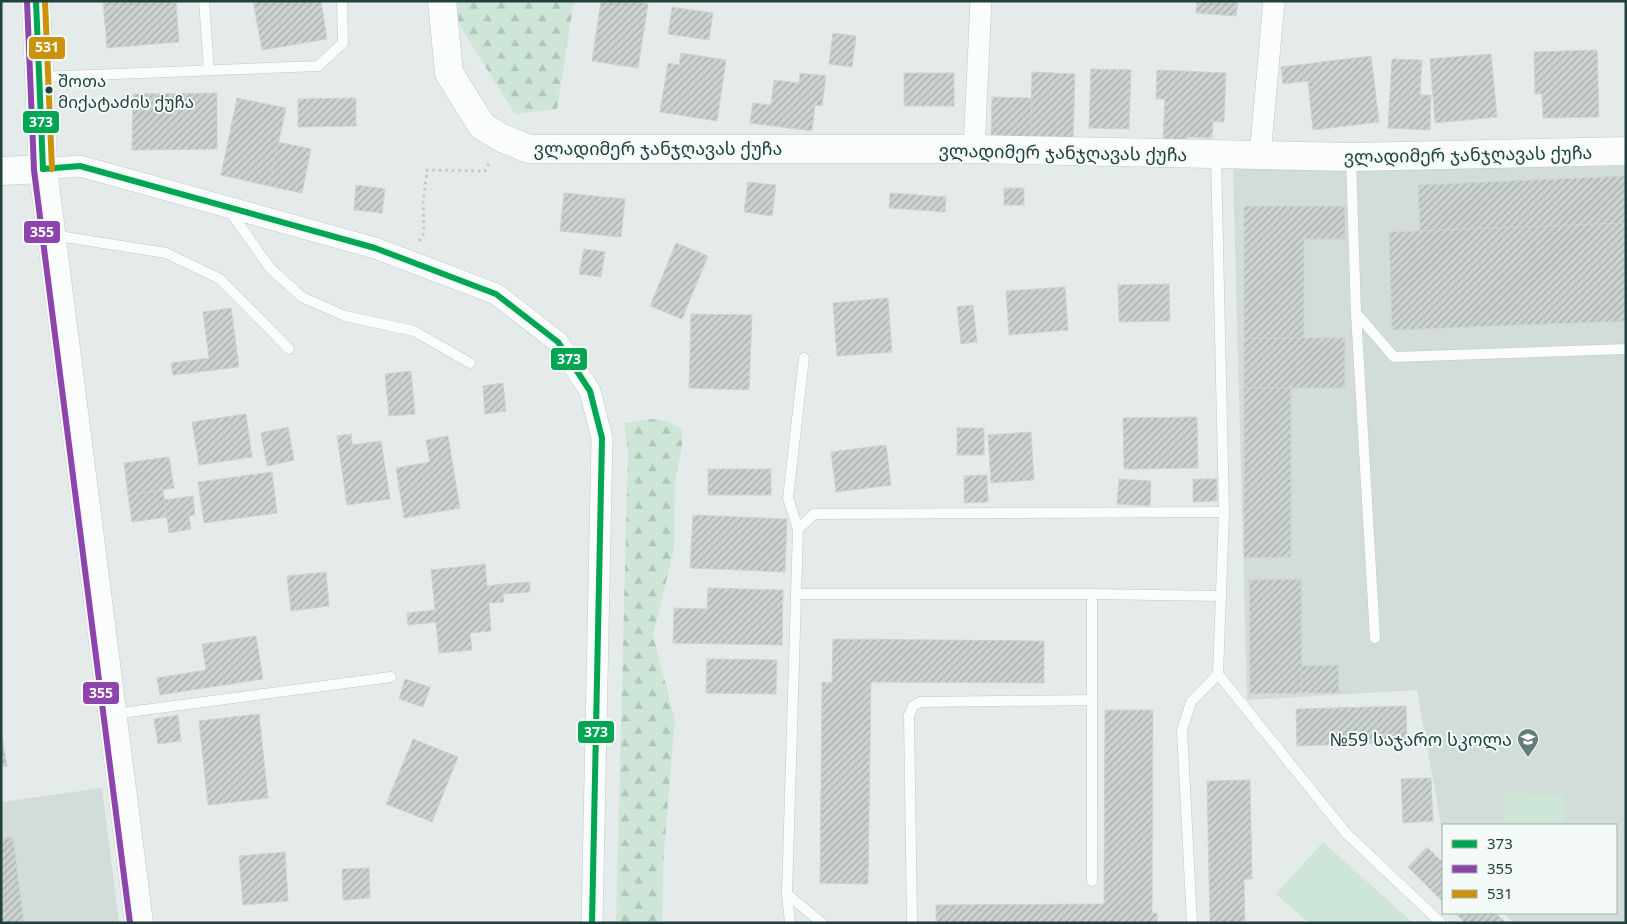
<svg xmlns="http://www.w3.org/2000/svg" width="1627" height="924" font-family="'Noto Sans','Noto Sans Georgian',sans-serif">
<defs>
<pattern id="forest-firs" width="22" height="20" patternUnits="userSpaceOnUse" patternTransform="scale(1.25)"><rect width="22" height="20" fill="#cde6d8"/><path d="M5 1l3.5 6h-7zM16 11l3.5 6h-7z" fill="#b0c6ba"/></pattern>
<pattern id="building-hatch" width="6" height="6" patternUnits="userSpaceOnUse" patternTransform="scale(1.25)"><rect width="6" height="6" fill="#ccd2d0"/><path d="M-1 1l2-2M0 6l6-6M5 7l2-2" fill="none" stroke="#a5acaa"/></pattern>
</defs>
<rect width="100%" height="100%" fill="#e5ebea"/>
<g fill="#d2ddda">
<polygon points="1626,163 1626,923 1514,923 1503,913 1616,913 1616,825 1443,825 1443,836 1417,690 1247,700 1233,168"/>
<polygon points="102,788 119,923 1,923 1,802"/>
</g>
<g fill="url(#forest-firs)">
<polygon points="458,1 574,1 557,109 515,114 458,23"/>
<polygon points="651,419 667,421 682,430 682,447 675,480 674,549 653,635 675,720 664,849 662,923 616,923 628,450 624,423"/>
</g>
<g fill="#cde6d8">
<polygon points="1505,793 1565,794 1564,825 1504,825"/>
<polygon points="1323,842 1413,923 1309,923 1276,894"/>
</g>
<g fill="url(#building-hatch)" stroke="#ced4d3">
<polygon points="103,1 176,1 179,42 107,48"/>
<polygon points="253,1 321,1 327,39 262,50"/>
<polygon points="601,1 632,1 648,4 638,68 592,61"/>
<polygon points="1197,1 1238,1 1236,16 1196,13"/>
<polygon points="672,7 713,13 709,40 668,34"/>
<polygon points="833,33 856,36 852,67 829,64"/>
<polygon points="1597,50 1599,117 1543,118 1542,94 1535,94 1534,52"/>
<polygon points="681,53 726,60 717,121 660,112 668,63 679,65"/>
<polygon points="1491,54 1497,117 1435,123 1430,59"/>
<polygon points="1371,56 1379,122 1313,130 1308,81 1283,84 1281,67"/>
<polygon points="1392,59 1422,60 1420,95 1431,95 1430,130 1388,128"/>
<polygon points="1091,69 1131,70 1129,129 1089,128"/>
<polygon points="1157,70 1226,73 1224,122 1213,121 1212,138 1188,137 1187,142 1163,141 1165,99 1156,99"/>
<polygon points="1032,72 1075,74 1073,142 1030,140"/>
<polygon points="800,73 826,76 822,106 815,105 812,131 750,123 753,103 771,105 774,80 799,83"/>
<rect x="904" y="73" width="50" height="33"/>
<polygon points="217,93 217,149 132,150 133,94"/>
<polygon points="992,97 1032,98 1030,140 991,138"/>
<polygon points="237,98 286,108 269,186 221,175"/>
<polygon points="356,98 356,126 298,127 298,99"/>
<polygon points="278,142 311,149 302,193 269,186"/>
<polygon points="1626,176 1626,223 1420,231 1418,185"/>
<polygon points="748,182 776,185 772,216 744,212"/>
<polygon points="356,185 385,189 382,213 354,210"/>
<rect x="1004" y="188" width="20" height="17"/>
<polygon points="564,193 625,199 621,237 560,231"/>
<polygon points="890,193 946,197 945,212 889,208"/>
<polygon points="1244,206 1345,206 1345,239 1304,239 1304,338 1244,338"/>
<polygon points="1626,223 1626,321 1392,330 1389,232"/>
<polygon points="676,243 708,256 682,319 650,306"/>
<polygon points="584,249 605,252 601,277 579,274"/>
<polygon points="1169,284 1170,321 1119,322 1118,285"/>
<polygon points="1065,287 1068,330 1009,335 1006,291"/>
<polygon points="888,298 892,352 837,356 833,303"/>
<polygon points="973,305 977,342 961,344 957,307"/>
<polygon points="231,308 239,367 173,375 171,363 209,358 203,312"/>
<polygon points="691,314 752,315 749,390 689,388"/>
<rect x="1244" y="338" width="101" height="50"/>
<polygon points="411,371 415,414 389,416 385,374"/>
<polygon points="503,383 506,411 485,414 483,386"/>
<polygon points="1244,388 1291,388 1291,557 1244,558"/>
<polygon points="246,414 252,457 199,465 192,422"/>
<polygon points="1197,417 1198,468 1124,469 1123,418"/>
<polygon points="288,427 294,460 267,466 261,433"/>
<rect x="957" y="428" width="27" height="27"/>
<polygon points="1031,432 1034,480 991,483 988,435"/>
<polygon points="351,434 352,445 381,441 390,499 347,505 337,436"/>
<polygon points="448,436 460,508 404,518 396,468 430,462 426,440"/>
<polygon points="886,445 891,485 836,492 831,452"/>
<polygon points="169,457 174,488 128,495 124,463"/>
<rect x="708" y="469" width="63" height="26"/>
<polygon points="272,472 277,513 204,523 198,482"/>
<polygon points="987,475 988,502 964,503 964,476"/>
<polygon points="1119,479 1151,481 1150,506 1117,504"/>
<polygon points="1193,479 1217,479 1217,501 1193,502"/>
<polygon points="163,490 167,517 132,522 128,495"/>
<polygon points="193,496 195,515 189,516 191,529 169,533 164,500"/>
<polygon points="693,515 787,519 785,572 690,568"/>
<polygon points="485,564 487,586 502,584 503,594 504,602 489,603 491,631 470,633 472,650 439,653 436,622 408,625 407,613 435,610 431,570"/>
<polygon points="326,572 329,606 291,611 287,576"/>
<polygon points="1301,579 1302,693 1250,694 1249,580"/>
<polygon points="530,582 530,592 503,594 502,584"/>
<polygon points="708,588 783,590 782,645 673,643 674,608 707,609"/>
<polygon points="256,636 263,679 160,695 157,678 206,670 202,644"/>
<polygon points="833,639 1044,641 1044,683 871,682 868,884 820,883 822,682 832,683"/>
<polygon points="707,659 777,660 776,694 706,693"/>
<polygon points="1338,665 1339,693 1302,693 1301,666"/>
<polygon points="405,679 430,687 423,707 399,699"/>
<polygon points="1406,706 1407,742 1297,746 1296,709"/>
<polygon points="1105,710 1153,710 1152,913 1157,913 1157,923 936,923 936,905 1104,904"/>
<polygon points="259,714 268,798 208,805 199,721"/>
<polygon points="178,715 181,741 158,744 154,719"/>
<polygon points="1,729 7,766 1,767"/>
<polygon points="413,739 458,757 432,822 386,804"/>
<polygon points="1431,778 1433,821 1403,823 1401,779"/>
<polygon points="1250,780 1252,879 1244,879 1245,923 1210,923 1207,781"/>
<polygon points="13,837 24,923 1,923 1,839"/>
<polygon points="1427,847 1443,863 1443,902 1408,867"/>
<polygon points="285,852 288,901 243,905 239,856"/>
<polygon points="369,868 370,898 343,900 342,869"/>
<polygon points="1455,913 1495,913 1505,922 1465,923"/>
</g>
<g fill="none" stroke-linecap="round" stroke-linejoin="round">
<g stroke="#c2c8c7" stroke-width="11">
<g id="lane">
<polyline points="204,1 209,70"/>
<polyline points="40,77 318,66 343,43 342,1"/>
<polyline points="1351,159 1356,313 1394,357 1626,349"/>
<polyline points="229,210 270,268 302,297 345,316 414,331 470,363"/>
<polyline points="52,235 166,253 220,279 289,349"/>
<polyline points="1356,313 1375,638"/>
<polyline points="798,529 788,498 804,358"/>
<polyline points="796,594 1092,594 1221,596"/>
<polyline points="1092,594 1092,881"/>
<polyline points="1218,674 1346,833 1441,923"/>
<polyline points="114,714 391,677"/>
<polyline points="787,894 790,923"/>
<polyline points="822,923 787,894 798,529 814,514 1224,512"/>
<polyline points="912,923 909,715 913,706 920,702 1092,700"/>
<polyline points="1192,923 1182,730 1191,702 1218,674 1224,512 1216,156"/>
</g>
</g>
<g stroke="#c2c8c7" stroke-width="22">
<g id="street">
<polyline points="974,149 981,1"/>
<polyline points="1260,156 1274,1"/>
<polyline points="43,169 80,166 375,248 496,294 558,342 590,391 602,438 592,923"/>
</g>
</g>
<g stroke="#c0c9c7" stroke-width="29">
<g id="secondary">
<polyline points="36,1 43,169 139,923"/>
<polyline points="442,1 449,73 482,126 502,138 529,149 974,149 1351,157 1626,151"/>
<polyline points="1,171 43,169"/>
</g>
</g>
<polyline stroke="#c1cbca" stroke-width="3" stroke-dasharray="2.5 4" stroke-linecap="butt" points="419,241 424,233 423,203 427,170 485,171 490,161"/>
<use href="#lane" stroke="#fbfcfc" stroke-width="10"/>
<use href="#street" stroke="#fbfcfc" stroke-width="21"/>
<use href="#secondary" stroke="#fbfcfc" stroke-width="28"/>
<g stroke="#f3faf8" stroke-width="10">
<g id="bus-1">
<polyline points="36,1 43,169"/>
<polyline points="43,169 80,166 375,248 496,294 558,342 590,391 602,438 592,923"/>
</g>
</g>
<g stroke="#f3faf8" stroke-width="10">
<polyline id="bus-2" points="27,1 34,170 130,923"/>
</g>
<g stroke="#f3faf8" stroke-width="10">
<polyline id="bus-3" points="45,1 52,169"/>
</g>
<use href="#bus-1" stroke="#00a651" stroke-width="6"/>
<use href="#bus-2" stroke="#8e44ad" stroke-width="6"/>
<use href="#bus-3" stroke="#cc920c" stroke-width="6"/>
</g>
<defs>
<g id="school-pin" transform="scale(1.125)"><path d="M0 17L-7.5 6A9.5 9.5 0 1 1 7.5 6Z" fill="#657c7a" stroke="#f3faf8"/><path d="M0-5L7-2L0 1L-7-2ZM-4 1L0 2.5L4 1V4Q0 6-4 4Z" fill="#fff"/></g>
</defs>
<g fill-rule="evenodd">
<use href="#school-pin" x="1528" y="739"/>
</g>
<circle fill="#20413d" stroke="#f3faf8" stroke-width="2" cx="49" cy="90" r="4.5"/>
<g text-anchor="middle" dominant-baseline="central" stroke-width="4" stroke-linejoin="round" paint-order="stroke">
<g font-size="17" fill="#20413d" stroke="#f3faf8" text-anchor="start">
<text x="58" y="80">შოთა<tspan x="58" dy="21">მიქატაძის ქუჩა</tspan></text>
</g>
<g font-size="18" fill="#20413d" stroke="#f3faf8">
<text x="658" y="148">ვლადიმერ ჯანჯღავას ქუჩა</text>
<text transform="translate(1063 152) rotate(1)">ვლადიმერ ჯანჯღავას ქუჩა</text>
<text transform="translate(1468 154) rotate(-1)">ვლადიმერ ჯანჯღავას ქუჩა</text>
</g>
<g font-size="18" fill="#20413d" stroke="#f3faf8" text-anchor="end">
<text x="1512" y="739">№59 საჯარო სკოლა</text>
</g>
</g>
<g stroke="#f3faf8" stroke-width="2">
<rect x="28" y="36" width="38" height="24" rx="5" fill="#cc920c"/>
<rect x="22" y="110" width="38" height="24" rx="5" fill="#00a651"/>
<rect x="23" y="220" width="38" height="24" rx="5" fill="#8e44ad"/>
<rect x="550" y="347" width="38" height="24" rx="5" fill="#00a651"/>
<rect x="82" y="681" width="38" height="24" rx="5" fill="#8e44ad"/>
<rect x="577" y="720" width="38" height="24" rx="5" fill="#00a651"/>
</g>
<g font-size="14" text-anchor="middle" font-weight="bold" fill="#fff">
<text x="47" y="52">531</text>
<text x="41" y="127">373</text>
<text x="42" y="237">355</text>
<text x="569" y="364">373</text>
<text x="101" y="698">355</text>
<text x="596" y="737">373</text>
</g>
<rect width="1627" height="924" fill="none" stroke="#20413d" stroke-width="5"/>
<rect x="1442" y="824" width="175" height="90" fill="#f3faf8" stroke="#9fb0ad"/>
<rect x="1452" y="840" width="25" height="8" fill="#00a651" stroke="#9fb0ad"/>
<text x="1487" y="849" font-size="15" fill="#20413d">373</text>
<rect x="1452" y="865" width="25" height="8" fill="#8e44ad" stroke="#9fb0ad"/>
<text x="1487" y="874" font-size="15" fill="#20413d">355</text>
<rect x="1452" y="890" width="25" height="8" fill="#cc920c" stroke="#9fb0ad"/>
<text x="1487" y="899" font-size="15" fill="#20413d">531</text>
</svg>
